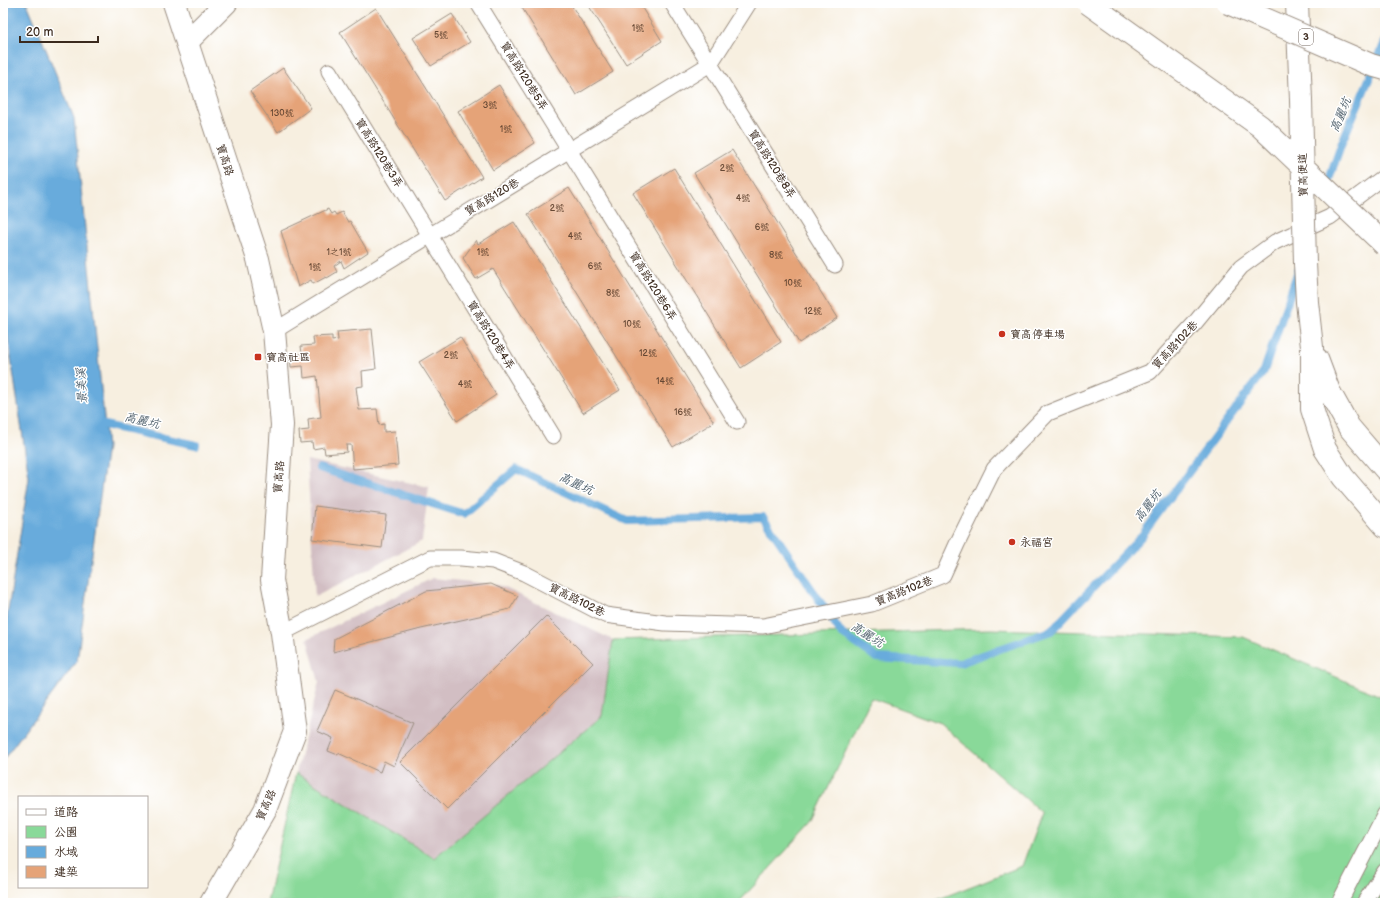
<svg xmlns="http://www.w3.org/2000/svg" width="1388" height="906" font-family="'Balsamiq Sans','LXGW WenKai TC',sans-serif">
<rect width="100%" height="100%" fill="#fff"/>
<filter id="ink" filterUnits="userSpaceOnUse"><feTurbulence type="fractalNoise" baseFrequency=".025" numOctaves="2"/><feDisplacementMap in="SourceGraphic" scale="8" xChannelSelector="R" yChannelSelector="G"/><feConvolveMatrix kernelMatrix="1 2 1 2 8 2 1 2 1" color-interpolation-filters="sRGB"/></filter>
<filter id="wash" filterUnits="userSpaceOnUse"><feTurbulence type="fractalNoise" baseFrequency=".012" numOctaves="4" result="noise"/><feDisplacementMap in="SourceGraphic" scale="16" xChannelSelector="R" yChannelSelector="G"/><feGaussianBlur stdDeviation="0.9" result="paint"/><feColorMatrix in="noise" values="0 0 0 0 0 0 0 0 0 0 0 0 0 0 0 0 0 1.4 0 .05"/><feComposite in="paint" operator="in"/></filter>
<g filter="url(#wash)">
<rect width="100%" height="100%" fill="#f7efe0"/>
<g fill="#d2bec3">
<polygon points="307,460 429,487 422,541 315,597"/>
<polygon points="433,578 499,585 613,640 602,716 434,858 296,773 319,682 307,639"/>
</g>
<polygon fill="#89d999" stroke="#62825c" points="990,629 1243,637 1385,698 1385,903 929,903 1022,866 1042,813 940,723 871,698 812,822 740,901 734,903 267,903 296,773 434,858 602,716 613,640"/>
<polygon fill="#67abdc" stroke="#516a7d" points="3,3 27,3 74,118 107,447 77,661 3,760 3,642 29,478 3,305"/>
<g fill="none" stroke-linecap="round" stroke-linejoin="round">
<g stroke="#67abdc" stroke-width="8">
<polyline points="1326,188 1342,142 1385,42"/>
<polyline points="95,423 196,445"/>
<polyline points="319,468 464,514 516,469 627,521 763,517 842,634 877,658 960,663 1051,631 1140,538 1264,371 1298,271"/>
</g>
</g>
<g id="blocks">
<g fill="#e5a378">
<polygon points="519,3 570,3 613,72 576,95"/>
<polygon points="587,3 639,3 662,41 626,64"/>
<polygon points="376,8 482,177 445,201 340,32"/>
<polygon points="452,14 470,42 431,66 413,38"/>
<polygon points="283,68 311,108 278,132 250,91"/>
<polygon points="499,85 535,143 493,170 458,111"/>
<polygon points="732,150 837,318 799,343 694,173"/>
<polygon points="674,168 781,342 741,368 633,193"/>
<polygon points="569,188 714,422 673,447 528,214"/>
<polygon points="328,209 331,214 334,212 336,215 342,212 348,222 350,221 368,252 344,268 341,261 334,266 337,272 327,278 326,277 313,284 311,280 298,287 281,231"/>
<polygon points="514,222 620,390 583,413 493,269 476,279 463,258 476,240 478,244"/>
<polygon points="372,329 376,369 362,371 363,386 356,387 359,410 377,409 379,425 384,424 384,432 395,431 398,465 353,469 351,445 346,445 347,452 325,454 324,447 313,449 312,442 300,443 299,431 309,430 308,419 321,417 317,376 304,378 303,366 291,367 290,355 302,354 301,346 314,345 313,337 332,336 332,341 338,340 337,332"/>
<polygon points="460,337 496,395 457,421 419,362"/>
<polygon points="315,506 386,515 382,548 312,539"/>
<polygon points="491,584 518,596 510,609 421,629 333,652 334,639 426,591"/>
<polygon points="546,616 593,663 447,809 400,762"/>
<polygon points="335,690 413,723 394,766 384,761 380,772 338,753 338,755 328,751 333,738 317,731"/>
</g>
</g>
</g>
<g filter="url(#ink)">
<use href="#blocks" fill-opacity="0" stroke="#998c7f" stroke-width="1"/>
<g fill="none" stroke-linecap="round" stroke-linejoin="round">
<g stroke="#998c7f" stroke-width="17">
<g id="lane">
<polyline points="478,3 737,422"/>
<polyline points="672,3 835,265"/>
<polyline points="329,71 553,436"/>
<polyline points="274,331 710,64 749,3"/>
<polyline points="282,633 430,558 461,558 493,561 524,573 605,615 665,623 763,626 872,604 943,575 957,544 994,469 1048,413 1150,372 1194,324 1241,267 1275,242 1330,217 1385,176"/>
<polyline points="1339,903 1385,814"/>
<polyline points="1364,903 1385,871"/>
</g>
</g>
<g stroke="#998c7f" stroke-width="24">
<g id="street">
<polyline points="174,3 258,259 274,331 282,425 272,580 282,633 295,731 265,810 211,903"/>
<polyline points="1297,3 1301,100"/>
<polyline points="187,42 226,3"/>
<polyline points="1305,263 1307,302 1312,347 1312,409 1325,449 1343,477 1385,526"/>
<polyline points="1317,359 1329,391 1349,427 1385,469"/>
</g>
</g>
<use href="#lane" stroke="#fff" stroke-width="15"/>
<use href="#street" stroke="#fff" stroke-width="22"/>
<g stroke="#998c7f" stroke-width="24" stroke-linecap="butt">
<polyline id="street-bridge" points="1301,100 1305,263"/>
</g>
<g stroke="#998c7f" stroke-width="24" stroke-linecap="butt">
<g id="highway-bridge">
<polyline points="1088,3 1260,126 1385,245"/>
<polyline points="1228,3 1371,65 1385,69"/>
</g>
</g>
<use href="#street-bridge" stroke="#fff" stroke-width="22"/>
<use href="#highway-bridge" stroke="#fff" stroke-width="22"/>
</g>
</g>
<g fill="#c8321e" stroke="#fff" stroke-width="1.5">
<circle cx="1002" cy="334" r="4"/>
<rect x="254" y="353" width="8" height="8" rx="2"/>
<circle cx="1012" cy="542" r="4"/>
</g>
<g text-anchor="middle" dominant-baseline="central" stroke-width="3" stroke-linejoin="round" paint-order="stroke">
<g font-size="9" fill="#664834">
<text x="638" y="28">1號</text>
<text x="441" y="35">5號</text>
<text x="490" y="105">3號</text>
<text x="282" y="113">130號</text>
<text x="506" y="129">1號</text>
<text x="727" y="168">2號</text>
<text x="743" y="198">4號</text>
<text x="557" y="208">2號</text>
<text x="762" y="227">6號</text>
<text x="575" y="236">4號</text>
<text x="339" y="252">1之1號</text>
<text x="483" y="252">1號</text>
<text x="776" y="255">8號</text>
<text x="595" y="266">6號</text>
<text x="315" y="267">1號</text>
<text x="793" y="283">10號</text>
<text x="613" y="293">8號</text>
<text x="813" y="311">12號</text>
<text x="632" y="324">10號</text>
<text x="648" y="353">12號</text>
<text x="451" y="355">2號</text>
<text x="665" y="381">14號</text>
<text x="465" y="384">4號</text>
<text x="683" y="412">16號</text>
</g>
<rect fill="#fff" stroke="#766a62" stroke-width="1" x="1299" y="29" width="14" height="16" rx="3"/>
<g font-size="10" font-weight="bold" fill="#3b2a1e">
<text x="1306" y="37">3</text>
</g>
<g font-size="11" fill="#3b2a1e" stroke="#fff">
<text transform="translate(524 76) rotate(58)">寶高路120巷5弄</text>
<text transform="translate(379 153) rotate(58)">寶高路120巷3弄</text>
<text transform="translate(225 160) rotate(72)">寶高路</text>
<text transform="translate(772 164) rotate(58)">寶高路120巷8弄</text>
<text transform="translate(1303 175) rotate(-91)">寶高便道</text>
<text transform="translate(492 197) rotate(-31)">寶高路120巷</text>
<text transform="translate(653 286) rotate(58)">寶高路120巷6弄</text>
<text transform="translate(491 335) rotate(58)">寶高路120巷4弄</text>
<text transform="translate(1175 345) rotate(-47)">寶高路102巷</text>
<text transform="translate(279 477) rotate(-86)">寶高路</text>
<text transform="translate(904 591) rotate(-22)">寶高路102巷</text>
<text transform="translate(577 600) rotate(26)">寶高路102巷</text>
<text transform="translate(266 805) rotate(-66)">寶高路</text>
</g>
<g font-size="11" fill="#3b2a1e" stroke="#fff" text-anchor="start">
<text x="1010" y="334">寶高停車場</text>
<text x="266" y="357">寶高社區</text>
<text x="1020" y="542">永福宮</text>
</g>
<g font-size="12" font-style="italic" fill="#4d5e6a" stroke="#fff">
<text transform="translate(1341 115) rotate(-67)">高麗坑</text>
<text transform="translate(82 386) rotate(-93)">景美溪</text>
<text transform="translate(142 421) rotate(13)">高麗坑</text>
<text transform="translate(576 484) rotate(25)">高麗坑</text>
<text transform="translate(1148 506) rotate(-53)">高麗坑</text>
<text transform="translate(867 635) rotate(33)">高麗坑</text>
</g>
</g>
<rect width="1388" height="906" fill="none" stroke="#fff" stroke-width="16"/>
<rect x="18" y="796" width="130" height="92" fill="#ffffff" stroke="#b1aaa5"/>
<rect x="26" y="809" width="20" height="6" fill="#ffffff" stroke="#b1aaa5"/>
<text x="54" y="816" font-size="12" fill="#3b2a1e">道路</text>
<rect x="26" y="826" width="20" height="12" fill="#89d999" stroke="#b1aaa5"/>
<text x="54" y="836" font-size="12" fill="#3b2a1e">公園</text>
<rect x="26" y="846" width="20" height="12" fill="#67abdc" stroke="#b1aaa5"/>
<text x="54" y="856" font-size="12" fill="#3b2a1e">水域</text>
<rect x="26" y="866" width="20" height="12" fill="#e5a378" stroke="#b1aaa5"/>
<text x="54" y="876" font-size="12" fill="#3b2a1e">建築</text>
<path d="M20 36v6h78v-6" fill="none" stroke="#3b2a1e" stroke-width="2"/>
<text x="26" y="36" font-size="12" fill="#3b2a1e" stroke="#ffffff" stroke-width="3" paint-order="stroke">20 m</text>
</svg>
